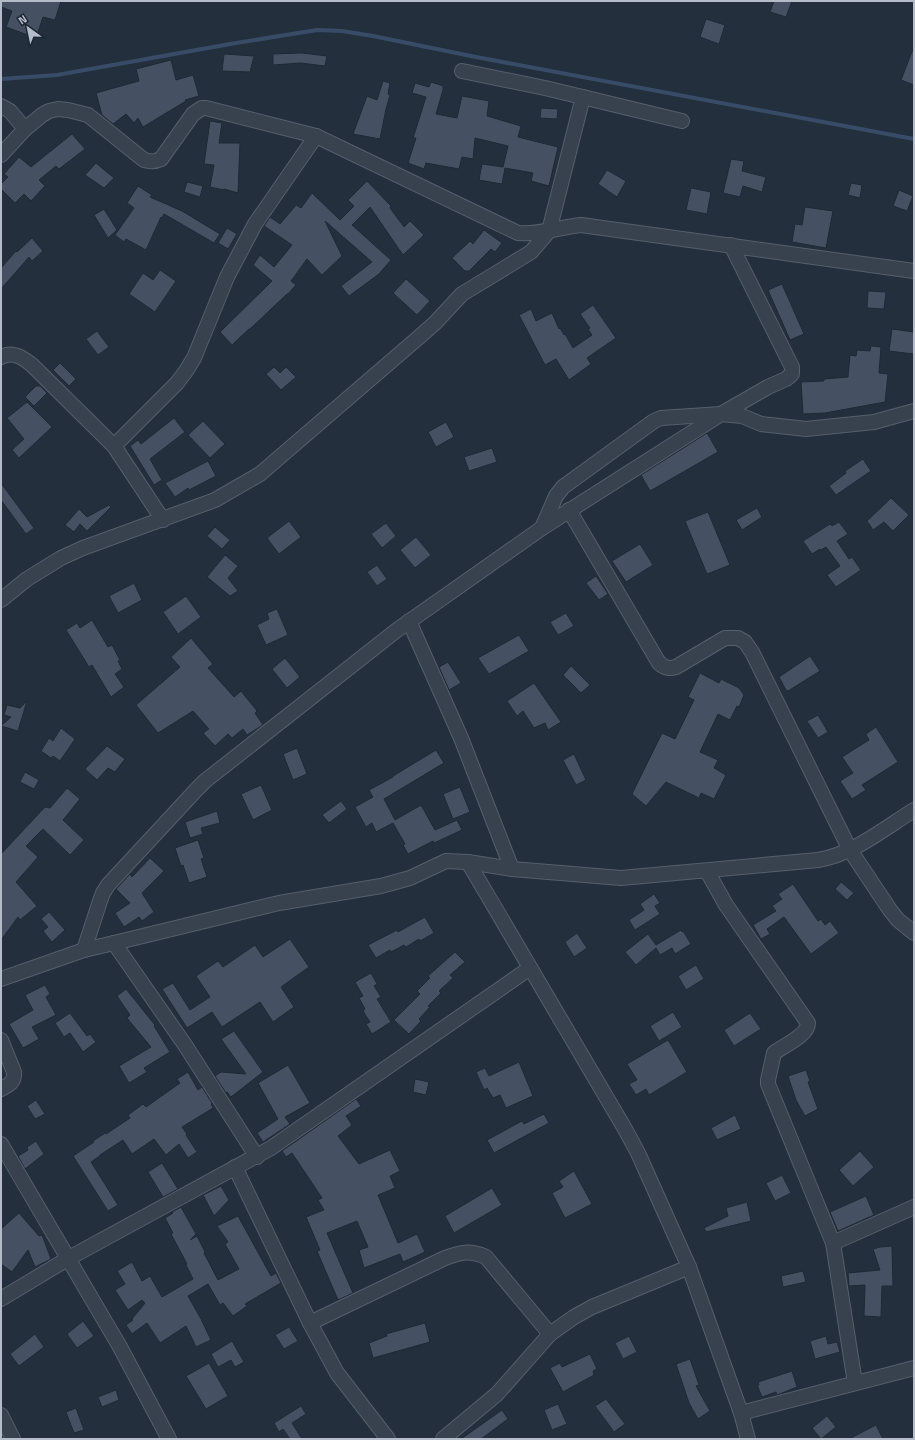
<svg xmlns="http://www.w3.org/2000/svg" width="915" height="1440" font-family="'Titillium Web',sans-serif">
<rect width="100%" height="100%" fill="#242f3e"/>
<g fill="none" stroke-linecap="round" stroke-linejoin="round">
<polyline stroke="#394c67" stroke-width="4" points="1,79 57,75 230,44 317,30 342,31 373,36 476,57 914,139"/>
</g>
<g fill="#455162" stroke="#1f2835">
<polygon points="1,1 61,1 55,20 43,17 36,38 6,27 12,11 1,7"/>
<polygon points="774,1 792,1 786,17 770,12"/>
<polygon points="706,19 725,25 719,44 700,37"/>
<polygon points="913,49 914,49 914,85 901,80"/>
<polygon points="302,53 327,56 325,66 301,63 273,65 273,54"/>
<polygon points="224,54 254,56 250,72 222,71"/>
<polygon points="171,60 176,80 193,75 199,96 185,100 186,101 143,127 138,118 134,123 126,114 113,124 102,115 96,93 139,81 136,69"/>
<polygon points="383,81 390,83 388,94 390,95 386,109 380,139 353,134 367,96 377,100"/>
<polygon points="431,82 443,86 443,90 436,114 457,118 462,96 489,101 487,116 521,126 518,137 558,147 549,186 531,181 533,173 505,168 502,184 479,180 482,164 503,167 508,146 475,138 473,159 462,157 459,169 426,163 424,169 408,163 416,138 413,138 426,97 412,93 415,83 429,87"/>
<polygon points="541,108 558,109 557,119 540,118"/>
<polygon points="210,121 222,123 219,143 240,143 238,193 224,189 224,190 210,187 214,165 204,164"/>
<polygon points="72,134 85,149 59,169 56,166 39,180 45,186 31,201 24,194 15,203 1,189 1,184 8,177 4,174 19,157 31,167"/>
<polygon points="731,159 744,161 742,171 766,177 762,192 743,186 740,197 723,193"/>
<polygon points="96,163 114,178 104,188 85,175"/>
<polygon points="607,170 626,181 617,197 598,184"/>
<polygon points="367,181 391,206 390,208 404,227 410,221 424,235 403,255 370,207 352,225 391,260 379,274 349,296 341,286 372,262 325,221 342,256 322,275 307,259 291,281 296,285 288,294 287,294 250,329 249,329 232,345 220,332 272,281 253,265 260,255 274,267 292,245 264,226 270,217 280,224 296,205 301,208 312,193 340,220 354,206 348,200"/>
<polygon points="187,182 203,186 200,197 184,192"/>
<polygon points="851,183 862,185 860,198 848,195"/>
<polygon points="138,186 152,195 150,197 182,211 220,234 214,243 164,214 162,218 161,217 146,250 126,239 124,242 115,235 134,208 127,203"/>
<polygon points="691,188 711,192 707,214 686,210"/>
<polygon points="899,190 913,196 907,211 893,206"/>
<polygon points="805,207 833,211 826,248 792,242 795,224 802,225"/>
<polygon points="104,209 117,230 108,238 94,215"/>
<polygon points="227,228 237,234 228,249 218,243"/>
<polygon points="484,230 502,243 495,252 491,249 469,271 465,271 452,258 470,241 473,244"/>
<polygon points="32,238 43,251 32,261 29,257 1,289 1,268 16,251 17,252"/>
<polygon points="160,270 176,281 155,312 129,294 143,273 153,280"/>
<polygon points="406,279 430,301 417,315 393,293"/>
<polygon points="782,284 804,334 790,340 768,290"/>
<polygon points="868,291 886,292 884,309 867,308"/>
<polygon points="593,305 616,338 587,358 591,364 569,380 556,359 545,365 519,315 531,309 536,321 552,313 559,329 560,328 564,335 565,334 573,348 592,335 588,329 590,328 580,314"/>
<polygon points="892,329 914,332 914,354 889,351"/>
<polygon points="97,331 109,347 98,355 86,339"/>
<polygon points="871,346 881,347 879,373 888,374 885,402 825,413 803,414 801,382 824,381 824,379 848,377 850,355 856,356 857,350 870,351"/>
<polygon points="60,363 76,379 69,386 53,370"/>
<polygon points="274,367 280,373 286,367 296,377 281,390 266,374"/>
<polygon points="36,386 40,386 47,393 34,406 25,397"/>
<polygon points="27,402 52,427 19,458 12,450 24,439 7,418"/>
<polygon points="174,418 185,432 150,459 162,480 154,485 130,446 138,440 141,444"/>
<polygon points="203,421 225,444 210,458 188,435"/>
<polygon points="446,422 454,437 436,447 428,432"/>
<polygon points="707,433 718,452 650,491 641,475"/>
<polygon points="492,448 497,462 469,471 464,457"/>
<polygon points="863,459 871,471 836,495 829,486 846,473 845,471"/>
<polygon points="208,461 216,476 189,490 188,488 175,497 165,483"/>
<polygon points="1,483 34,528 26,534 1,500"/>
<polygon points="891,498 909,515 893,531 884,522 873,530 867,521"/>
<polygon points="109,505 111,507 87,531 80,524 74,532 65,525 79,509 87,517"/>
<polygon points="757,508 762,517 742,530 736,520"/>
<polygon points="708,512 730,565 707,574 685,521"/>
<polygon points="289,521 301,537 279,554 267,538"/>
<polygon points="839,522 848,534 837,541 849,559 852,557 861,570 836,587 827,575 840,566 826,547 821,550 820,549 812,554 803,541 830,524 832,526"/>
<polygon points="386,523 396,536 382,548 371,534"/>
<polygon points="215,527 230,540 222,549 207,536"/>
<polygon points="416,537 431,555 415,568 400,550"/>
<polygon points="640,544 653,565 626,582 612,561"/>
<polygon points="225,555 238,566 228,578 238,591 230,596 207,577"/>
<polygon points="377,565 387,579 377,586 367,572"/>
<polygon points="596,576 608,594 599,600 586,583"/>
<polygon points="134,583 142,600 118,613 109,596"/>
<polygon points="186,596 201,617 178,634 163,612"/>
<polygon points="277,609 288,635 266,645 257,625 269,619 267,613"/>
<polygon points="566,613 574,626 558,635 550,622"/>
<polygon points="92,620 108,647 112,645 120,660 118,661 122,669 115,674 124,687 111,697 92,665 89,667 66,630 77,623 80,628"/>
<polygon points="519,635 529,651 489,674 478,658"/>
<polygon points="191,638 213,664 208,668 234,697 241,691 257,711 255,713 263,725 247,735 243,729 232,738 228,734 215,746 203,733 209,729 193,711 158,733 136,705 180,667 171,657"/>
<polygon points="810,656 820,671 788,691 786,690 779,677"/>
<polygon points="285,658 300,677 287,688 272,669"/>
<polygon points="448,662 461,683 449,690 439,667"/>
<polygon points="571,666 590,685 581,693 563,675"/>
<polygon points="700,673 719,683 721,679 739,688 744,695 739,707 737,706 730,720 718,714 700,752 718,760 714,768 726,775 714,799 701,793 699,798 666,782 646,806 632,794 662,733 675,739 694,700 688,697"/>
<polygon points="534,683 561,722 548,730 545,723 534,728 523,711 517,716 507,701"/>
<polygon points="27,701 18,731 1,726 11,717 4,715 7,705 20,708"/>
<polygon points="818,715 828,732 818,738 807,721"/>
<polygon points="876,727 898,762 862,785 866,790 852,799 840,781 853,773 842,757 869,740 866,734"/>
<polygon points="61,728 75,739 60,761 53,756 51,758 41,751 49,738 53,741"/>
<polygon points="107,746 125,759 115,772 108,768 97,780 85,769"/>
<polygon points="297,748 307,774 293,780 283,754"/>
<polygon points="436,750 444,763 384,799 395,820 421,805 435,830 457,820 462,830 434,843 433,841 408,854 403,845 405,844 393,823 376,832 372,823 366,827 355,807 373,797 369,790 393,777 393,776"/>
<polygon points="574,754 586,780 576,785 563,760"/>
<polygon points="25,772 39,780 34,789 20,782"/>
<polygon points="261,785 272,810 253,820 241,794"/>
<polygon points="460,787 470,812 453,819 443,794"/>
<polygon points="67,788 80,799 63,820 84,840 70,855 43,829 26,846 38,857 16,882 37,906 20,920 18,917 1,940 1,854 45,807 50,808"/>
<polygon points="341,801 347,809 329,823 322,815"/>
<polygon points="217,811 220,823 201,828 203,834 190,838 185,822"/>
<polygon points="198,840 204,858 201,859 207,877 189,883 183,865 181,866 175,848"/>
<polygon points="150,858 164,871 142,893 154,912 142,921 139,917 124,927 115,913 130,903 116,889 130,874 132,877"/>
<polygon points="841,882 854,893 847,900 835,889"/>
<polygon points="793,884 818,921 821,919 825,925 830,921 839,933 811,954 784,917 767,929 770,934 761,939 753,925 776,911 772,906 782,899 778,894"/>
<polygon points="654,894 660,903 655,906 660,914 635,930 629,920 644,910 640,904"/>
<polygon points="49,912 65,930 52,942 43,931 48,927 41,919"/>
<polygon points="425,917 434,933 420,941 419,939 406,947 404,945 391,952 390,950 376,958 368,945 397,930 398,932"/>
<polygon points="681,930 682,932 683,931 691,944 675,954 672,948 660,955 656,948 636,965 625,952 648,934 656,945"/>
<polygon points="577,933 587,948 574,957 565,942"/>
<polygon points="290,939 309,967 281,987 294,1007 273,1022 260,1002 222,1027 212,1012 187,1028 162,989 173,983 190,1010 210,997 196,976 218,961 223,967 255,945 263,957"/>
<polygon points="455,952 465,962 450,975 453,978 439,991 441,993 428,1006 430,1007 419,1019 421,1021 409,1034 394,1020 420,994 417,991 430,978 428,976"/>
<polygon points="696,965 704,979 686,990 678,976"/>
<polygon points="371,973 377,984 374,986 381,997 377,999 391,1022 372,1034 366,1024 370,1022 363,1011 365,1009 359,998 363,996 355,982"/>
<polygon points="45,985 50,994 46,997 56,1015 32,1027 39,1039 23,1048 9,1024 33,1010 25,995"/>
<polygon points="126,989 155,1025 154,1026 170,1052 144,1068 147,1072 129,1083 119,1066 151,1047 127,1018 130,1015 117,996"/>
<polygon points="673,1012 682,1027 659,1041 650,1026"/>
<polygon points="70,1013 87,1036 90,1034 96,1042 83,1052 70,1033 64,1037 55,1023"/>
<polygon points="750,1013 761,1029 734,1046 724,1030"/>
<polygon points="234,1031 263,1072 231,1097 227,1092 226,1093 215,1076 221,1072 246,1074 221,1039"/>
<polygon points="668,1040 687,1072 649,1095 646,1089 636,1095 629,1084 637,1080 627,1064"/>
<polygon points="519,1062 533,1096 506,1108 500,1095 493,1098 487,1088 484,1090 476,1072 485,1068 489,1076"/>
<polygon points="288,1065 310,1103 285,1117 290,1124 263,1142 257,1133 278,1119 258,1083"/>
<polygon points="806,1070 810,1081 808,1082 818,1109 805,1116 796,1100 788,1076"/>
<polygon points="188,1072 198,1090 202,1087 212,1103 211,1104 213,1108 182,1127 187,1134 186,1135 197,1152 188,1158 179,1144 166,1155 154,1139 132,1154 123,1140 100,1155 101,1155 91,1162 118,1205 108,1211 73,1156 94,1142 93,1141 105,1133 106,1134 130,1118 128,1115 143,1104 146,1107 180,1083 177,1079"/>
<polygon points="415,1079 429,1082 426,1095 413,1092"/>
<polygon points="356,1099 361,1106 346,1116 352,1125 338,1136 359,1164 390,1150 400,1171 390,1176 395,1188 378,1195 398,1243 417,1234 425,1252 403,1262 400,1254 364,1268 359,1250 368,1247 357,1221 327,1233 353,1293 338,1300 317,1251 320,1250 306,1217 324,1210 318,1200 322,1198 292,1153 286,1157 282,1151"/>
<polygon points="36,1100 45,1114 35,1119 27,1106"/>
<polygon points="544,1114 549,1123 494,1153 487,1140 522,1121 524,1124"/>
<polygon points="735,1115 741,1129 717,1140 711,1128"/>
<polygon points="36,1141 44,1154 25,1169 18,1156 28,1150 27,1147"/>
<polygon points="860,1151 874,1167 853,1186 839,1170"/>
<polygon points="162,1163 178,1189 163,1197 148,1172"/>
<polygon points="574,1171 592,1204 565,1218 552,1193 563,1187 559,1181"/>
<polygon points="782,1175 791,1193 775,1201 766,1183"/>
<polygon points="221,1186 229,1200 214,1216 203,1195"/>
<polygon points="492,1188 502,1205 454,1233 445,1216"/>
<polygon points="866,1196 874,1215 838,1231 830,1212"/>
<polygon points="747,1202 751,1221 706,1232 704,1228 728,1216 726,1208"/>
<polygon points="181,1207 196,1234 190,1240 197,1236 205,1252 204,1253 218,1280 239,1269 225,1244 228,1242 217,1226 238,1216 271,1276 276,1273 281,1283 245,1304 247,1306 233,1316 223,1303 220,1305 208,1284 188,1296 201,1319 211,1340 196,1347 186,1326 160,1343 147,1323 132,1334 126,1325 133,1320 132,1319 145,1303 142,1300 128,1310 115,1290 125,1284 117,1271 132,1262 142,1281 150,1276 162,1297 193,1279 186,1265 187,1264 171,1234 173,1233 165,1218 173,1213 172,1212"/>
<polygon points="19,1213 39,1236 42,1235 51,1259 35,1267 28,1250 12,1272 1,1264 1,1229"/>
<polygon points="892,1246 893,1286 882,1286 881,1317 864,1316 865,1285 849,1286 848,1273 880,1270 873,1249 880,1247"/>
<polygon points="803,1271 806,1282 783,1287 781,1276"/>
<polygon points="83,1321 94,1336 77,1348 67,1334"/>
<polygon points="425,1323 430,1342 373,1358 369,1343 387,1336 386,1334"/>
<polygon points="289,1327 298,1341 284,1349 275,1335"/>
<polygon points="35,1334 44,1347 19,1366 10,1354"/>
<polygon points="629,1336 637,1352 623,1359 615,1343"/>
<polygon points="826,1336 828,1344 837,1342 840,1352 815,1359 810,1341"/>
<polygon points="232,1341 244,1362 235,1367 231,1360 218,1367 211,1354"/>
<polygon points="590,1354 597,1369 593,1371 594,1375 563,1392 550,1368 560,1363 562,1367"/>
<polygon points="690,1359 699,1385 696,1386 710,1411 698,1419 689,1403 676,1364"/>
<polygon points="209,1363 228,1396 206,1409 186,1376"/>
<polygon points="792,1371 797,1387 777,1395 776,1392 762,1397 757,1385 759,1385 758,1382"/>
<polygon points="116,1390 119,1400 102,1407 98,1397"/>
<polygon points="606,1399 625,1424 614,1432 595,1406"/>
<polygon points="558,1404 567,1424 552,1430 544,1410"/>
<polygon points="301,1406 306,1414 292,1423 302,1439 290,1439 283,1429 279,1432 274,1423"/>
<polygon points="76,1408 84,1430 74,1433 66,1412"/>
<polygon points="502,1410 508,1419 481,1439 461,1439"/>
<polygon points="827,1416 836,1427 821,1439 812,1428"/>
<polygon points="876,1425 883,1439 849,1439"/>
</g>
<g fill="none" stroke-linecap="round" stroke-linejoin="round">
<g stroke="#565f6c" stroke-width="16">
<g id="street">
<polyline points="462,71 545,88 682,121"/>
<polyline points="1,106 10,111 25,129"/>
<path d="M 1,155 L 25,129 L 42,115 L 49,111 L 58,109 L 68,110 L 88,115 L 144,160 C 151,162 155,162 161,159 L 193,114 L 202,108 L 206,108 L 316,136 L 518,233 C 540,235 560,227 581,225 L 914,271"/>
<path d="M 1,357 C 13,351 22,357 32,365 L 114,446 L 163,520"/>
<polyline points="114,446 177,383 186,371 194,358 227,277 255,224 316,136"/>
<path d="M 569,510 L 659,663 C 665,668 669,669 676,667 L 725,638 L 738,638 L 745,642 L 752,652 L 850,850 L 890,910 L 898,920 L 914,933"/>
<polyline points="542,528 556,496 563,487 654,421 661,418 721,414 742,416 761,424 806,429 874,422 914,411"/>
<polyline points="1,600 27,579 61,558 83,548 215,500 260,474 418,338 435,323 462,294 531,252 549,231 583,97"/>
<polyline points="409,621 461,738 512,869"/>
<polyline points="468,862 625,1129 638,1153 689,1267 741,1413 748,1439"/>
<path d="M 707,871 L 726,905 L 808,1023 C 808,1036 784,1045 774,1053 L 768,1080 L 768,1084 L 833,1243 L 855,1383"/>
<polyline points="114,943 185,1045 257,1157"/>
<polyline points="84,950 100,901 103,893 108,885 197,789 205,781 397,630 542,528 721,414 768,387 786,379 792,374 792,367 731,245"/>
<path d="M 1,979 L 84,950 L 114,943 L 279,903 L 381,886 L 410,878 L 446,861 L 468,862 L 512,869 L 621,878 L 818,860 C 852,855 885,828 914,810"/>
<path d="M 1,1040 L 14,1072 C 15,1082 9,1085 1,1089"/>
<polyline points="1,1144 120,1347 169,1439"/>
<polyline points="235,1167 310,1323 337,1373 388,1439"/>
<polyline points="833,1243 914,1207"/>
<polyline points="1,1299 69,1258 271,1148 530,968"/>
<path d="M 310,1323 L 445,1258 C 461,1252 470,1250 486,1257 L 550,1334"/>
<polyline points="741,1413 914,1368"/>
<polyline points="1,1415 13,1439"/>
<polyline points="443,1439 497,1394 550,1334 574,1317 592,1307 689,1267"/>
</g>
</g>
<use href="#street" stroke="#38414e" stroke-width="14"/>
</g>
<rect width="915" height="1440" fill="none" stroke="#b4bcc9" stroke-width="4"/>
<g transform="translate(28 28) rotate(327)" stroke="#1d2633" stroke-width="3" paint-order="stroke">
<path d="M0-3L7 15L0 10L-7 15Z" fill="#b4bcc9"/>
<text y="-6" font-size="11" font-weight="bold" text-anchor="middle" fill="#b4bcc9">N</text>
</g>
</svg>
